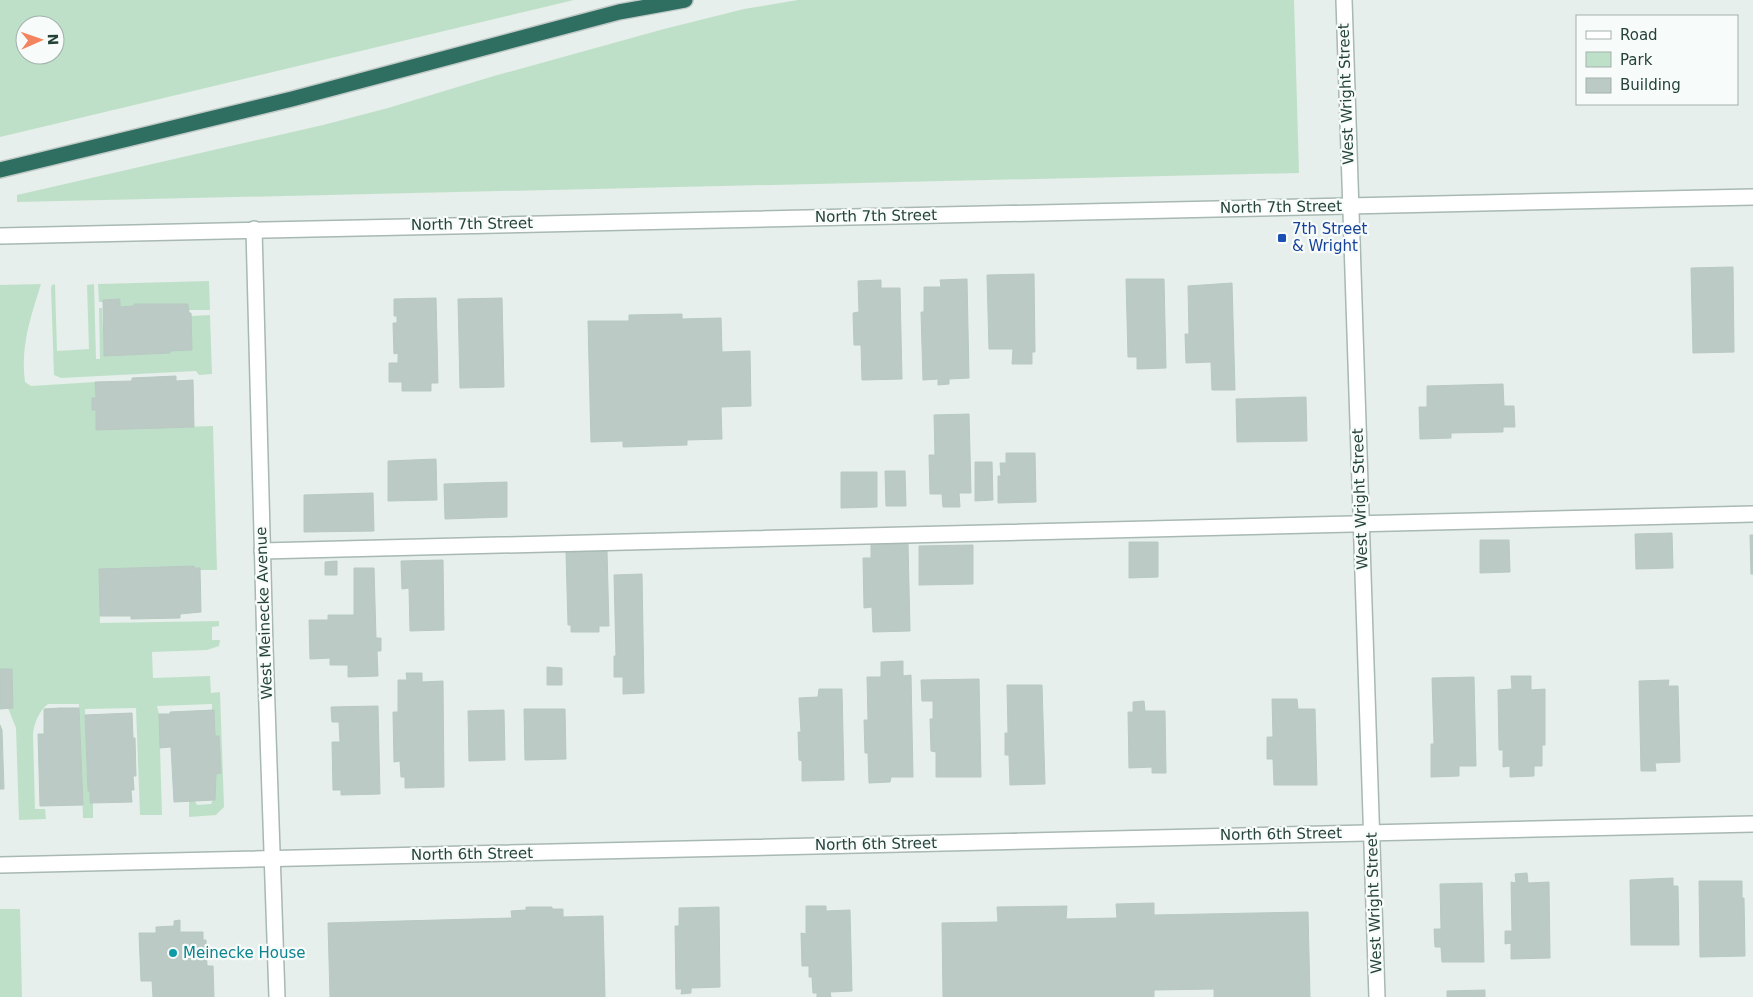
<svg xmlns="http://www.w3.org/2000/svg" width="1753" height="997" font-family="'DejaVu Sans',sans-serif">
<rect width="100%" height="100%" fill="#e6efeb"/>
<g fill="#bfe0c8" fill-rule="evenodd">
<path d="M 0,0 L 574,0 L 0,137 ZM 25,25 L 55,25 L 55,55 L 25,55 Z"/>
<polygon points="798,0 1294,0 1299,173 17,202 17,195 323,125 388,108 494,76 664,29 744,9"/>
<polygon points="209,281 210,310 189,310 188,304 135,304 134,306 120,307 119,299 104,300 103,302 99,302 98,284"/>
<path d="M 41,284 C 31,316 20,347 25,382 L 31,386 L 95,382 L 96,398 L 92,398 L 92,410 L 96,410 L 96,430 L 213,426 L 217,570 L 200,570 L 200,568 L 194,568 L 194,566 L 99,569 L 100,623 L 219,621 L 219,626 L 212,627 L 212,640 L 220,640 L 219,646 L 207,650 L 152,652 L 153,678 L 210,676 L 211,693 L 220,692 L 224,807 L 216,815 L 189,817 L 189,801 L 195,801 L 197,805 L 211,804 L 213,800 L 215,800 L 216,774 L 221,773 L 219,736 L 215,736 L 214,710 L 212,710 L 212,704 L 157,706 L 159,714 L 162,815 L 140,815 L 136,708 L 85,709 L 88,791 L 90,791 L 90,803 L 93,803 L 93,818 L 83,818 L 79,704 L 48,704 C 39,711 34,723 33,734 L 35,809 L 45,809 L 46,819 L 19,820 L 16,728 L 8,708 L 13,708 L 12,669 L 0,669 L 0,285 Z"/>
<polygon points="55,284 57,351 89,349 87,285 94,284 96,359 100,359 99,308 102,308 104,356 170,353 170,351 192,350 191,316 210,315 212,374 199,375 196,371 61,378 54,375 51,288 52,285"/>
<polygon points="0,909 20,909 22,997 0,997"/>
</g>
<g fill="#bbcac4" stroke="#b8c9c2">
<polygon points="1733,267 1734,352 1693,353 1691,268"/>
<polygon points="1034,274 1035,352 1032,352 1032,364 1012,364 1013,349 989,349 987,275"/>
<polygon points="967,279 969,378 949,379 949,384 938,385 938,379 923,380 921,312 924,312 924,287 941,287 940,280"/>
<polygon points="1126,279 1164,279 1166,368 1137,369 1137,357 1128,357"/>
<polygon points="881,280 881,288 900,288 902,379 862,380 861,345 854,345 853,313 859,312 858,281"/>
<polygon points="1232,283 1235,390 1212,390 1211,362 1186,363 1185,334 1189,334 1188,286"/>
<polygon points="436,298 438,383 431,383 431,391 402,391 402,382 389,382 389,363 398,363 398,353 394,354 393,323 397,323 397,316 394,316 394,299"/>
<polygon points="502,298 504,387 460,388 458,299"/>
<polygon points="120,299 120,307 134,306 134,304 188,304 189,313 191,313 192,350 170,351 170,353 104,356 103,300"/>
<polygon points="682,314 682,319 721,318 722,352 750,351 751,406 721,407 722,439 687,440 687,445 623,447 623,441 591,442 588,321 629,321 629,315"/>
<polygon points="176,376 176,381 193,380 194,427 96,430 96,410 92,410 92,398 96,398 95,382 132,381 132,378"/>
<polygon points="1503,384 1504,406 1514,406 1515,427 1503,427 1503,432 1451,433 1451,438 1420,439 1419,407 1427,407 1427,386"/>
<polygon points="1306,397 1307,441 1237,442 1236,399"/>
<polygon points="969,414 971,493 959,493 960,507 943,507 942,494 930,494 929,455 935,455 934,415"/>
<polygon points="1006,453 1035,453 1036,502 998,503 998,476 1001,476 1000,463 1006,463"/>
<polygon points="436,459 437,500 388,501 388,461"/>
<polygon points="975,462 992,462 993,500 975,501"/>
<polygon points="885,471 905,471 906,506 886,506"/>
<polygon points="841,472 877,472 877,507 841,508"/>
<polygon points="507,482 507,517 445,519 444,484"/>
<polygon points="373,493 374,531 304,532 304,495"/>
<polygon points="1672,533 1673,568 1636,569 1635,534"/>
<polygon points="1750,535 1753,535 1753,574 1751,574"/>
<polygon points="1480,540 1509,540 1510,572 1480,573"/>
<polygon points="1129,542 1158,542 1158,577 1129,578"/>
<polygon points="871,543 908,543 910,631 873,632 872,607 864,608 863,558 871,558"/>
<polygon points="973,545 973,584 919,585 919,546"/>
<polygon points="607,551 609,626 599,626 599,632 571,632 571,625 568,625 566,552"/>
<polygon points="443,560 444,630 410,631 409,588 402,589 401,561"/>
<polygon points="337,561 337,575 325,575 325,562"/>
<polygon points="194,566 194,568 200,568 201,612 180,614 180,618 131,619 131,616 100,616 99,569"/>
<polygon points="354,568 374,568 376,638 381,638 381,651 377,651 378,676 348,677 348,665 330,665 330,658 310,659 309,620 328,620 328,615 354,615"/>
<polygon points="642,574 644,693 623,694 623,677 614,677 614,656 616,656 614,575"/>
<polygon points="903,661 903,676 911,675 913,777 891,777 890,782 869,783 868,753 865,753 864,720 868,720 867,677 881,677 881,662"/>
<polygon points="547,667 562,668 562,685 547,685"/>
<polygon points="0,669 12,669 13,708 0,709"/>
<polygon points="406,673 422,673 422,682 443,681 444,787 405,788 405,777 401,777 400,761 394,762 393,712 398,712 398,680 407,680"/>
<polygon points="1511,676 1531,676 1531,690 1545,689 1545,745 1542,745 1542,766 1534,766 1534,776 1510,777 1510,766 1503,767 1503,750 1499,750 1498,690 1512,689"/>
<polygon points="1474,677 1476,766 1459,766 1459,776 1431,777 1431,744 1434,744 1432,678"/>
<polygon points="979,679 981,777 936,777 936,752 931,751 930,719 933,719 933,701 922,701 921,680"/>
<polygon points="1669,680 1668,686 1678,686 1680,762 1655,763 1656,771 1641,771 1639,681"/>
<polygon points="1007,685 1042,685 1045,784 1010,785 1009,755 1005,755 1005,733 1008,733"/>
<polygon points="819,689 842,689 844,780 802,781 802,761 799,760 798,732 801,732 799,698 818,697"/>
<polygon points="1272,699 1297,699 1298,709 1315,709 1317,785 1274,785 1273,759 1267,759 1267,737 1273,737"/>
<polygon points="1144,701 1145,711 1165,711 1166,773 1152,773 1152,767 1129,768 1128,712 1133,712 1133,702"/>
<polygon points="378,706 380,794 341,795 341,790 333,790 332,742 340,742 339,722 332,722 331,707"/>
<polygon points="60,708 79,708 83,805 40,806 38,734 44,734 44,709"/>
<polygon points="524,709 565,709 566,759 525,760"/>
<polygon points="214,710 215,736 219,736 221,773 216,774 215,800 174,802 171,747 160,748 159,714 170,714 170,712"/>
<polygon points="504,710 505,760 469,761 468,711"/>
<polygon points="132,713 133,738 135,738 136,776 133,776 134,790 131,790 132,802 90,803 90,791 88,791 85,715"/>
<polygon points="0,725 2,730 4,789 0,789"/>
<polygon points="1527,873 1528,883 1549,882 1550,958 1511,959 1511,943 1505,944 1505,931 1512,931 1511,882 1516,883 1515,874"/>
<polygon points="1673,878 1673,886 1678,886 1679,945 1631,945 1630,880"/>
<polygon points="1699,881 1742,881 1742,898 1744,898 1745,956 1700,957"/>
<polygon points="1482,883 1484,962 1442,962 1441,947 1435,947 1434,929 1441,929 1440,884"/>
<polygon points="1154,903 1154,915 1308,912 1310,997 1214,997 1214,989 1154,990 1154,997 943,997 942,923 998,922 997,907 1067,906 1066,919 1117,918 1116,904"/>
<polygon points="806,906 826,906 826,911 850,910 852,991 830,992 831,997 817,997 817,993 813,993 812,977 809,977 809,966 802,966 801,933 806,934"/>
<polygon points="526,907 552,907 552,909 563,909 563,917 603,916 605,997 330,997 328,923 512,918 511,911 526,910"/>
<polygon points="719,907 720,987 691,988 691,993 681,994 682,989 676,989 675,926 679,926 679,908"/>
<polygon points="180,920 180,932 203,932 203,940 206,940 207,966 213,966 214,997 153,997 152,981 141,981 139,933 156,933 156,927 174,926 174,921"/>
<polygon points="1485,990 1485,997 1447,997 1447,991"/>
</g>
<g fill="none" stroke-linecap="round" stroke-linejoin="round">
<g stroke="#a8b8b2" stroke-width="18">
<polyline id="service" points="262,551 1753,514"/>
</g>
<g stroke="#a8b8b2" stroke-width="18">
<g id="minor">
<polyline points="1344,0 1377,997"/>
<polyline points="254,229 265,648 277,997"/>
<polyline points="0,865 1753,824"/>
</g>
</g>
<g stroke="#a8b8b2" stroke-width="18">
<polyline id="tertiary" points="0,236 1753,197"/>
</g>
<g stroke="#c2cac8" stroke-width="18">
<polyline id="motorway" points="0,170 292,99 619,12 685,0"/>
</g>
<use href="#service" stroke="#fff" stroke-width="15"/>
<use href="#minor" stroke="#fff" stroke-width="15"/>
<use href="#tertiary" stroke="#fff" stroke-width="15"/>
<use href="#motorway" stroke="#2f6f62" stroke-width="15"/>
</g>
<rect fill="#1a4fb4" stroke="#f7fbf9" stroke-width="2" x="1277" y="233" width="10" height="10" rx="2.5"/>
<circle fill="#0f9aa8" stroke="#f7fbf9" stroke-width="2" cx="173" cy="953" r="5"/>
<g text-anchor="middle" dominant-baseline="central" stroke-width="4.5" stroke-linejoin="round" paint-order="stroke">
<g font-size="15" fill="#24423a" stroke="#f7fbf9">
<text transform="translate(1346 94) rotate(-92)">West Wright Street</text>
<text transform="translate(1281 207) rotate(-1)">North 7th Street</text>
<text transform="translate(876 216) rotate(-1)">North 7th Street</text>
<text transform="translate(472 224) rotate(-1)">North 7th Street</text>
<text transform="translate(1360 499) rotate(-92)">West Wright Street</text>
<text transform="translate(264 613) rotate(-92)">West Meinecke Avenue</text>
<text transform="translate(1281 834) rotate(-1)">North 6th Street</text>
<text transform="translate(876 844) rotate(-1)">North 6th Street</text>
<text transform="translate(472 854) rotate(-1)">North 6th Street</text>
<text transform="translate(1374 903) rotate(-92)">West Wright Street</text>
</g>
<g font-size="15" fill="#164399" stroke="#f7fbf9" text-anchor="start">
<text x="1292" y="229">7th Street<tspan x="1292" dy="17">&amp; Wright</tspan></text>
</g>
<g font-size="15" fill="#0d838f" stroke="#f7fbf9" text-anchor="start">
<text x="183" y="953">Meinecke House</text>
</g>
</g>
<rect x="1576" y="15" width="162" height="90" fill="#f7fbf9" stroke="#a3b1ad"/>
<rect x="1586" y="31" width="25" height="8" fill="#ffffff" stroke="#a3b1ad"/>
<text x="1620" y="40" font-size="15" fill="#24423a">Road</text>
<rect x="1586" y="52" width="25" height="15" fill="#bfe0c8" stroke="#a3b1ad"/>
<text x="1620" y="65" font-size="15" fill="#24423a">Park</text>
<rect x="1586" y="78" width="25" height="15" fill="#bbcac4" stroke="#a3b1ad"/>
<text x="1620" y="90" font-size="15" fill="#24423a">Building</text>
<g transform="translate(40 40) rotate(88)"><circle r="24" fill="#f7fbf9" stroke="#a3b1ad"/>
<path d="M0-4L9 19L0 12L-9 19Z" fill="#f4845f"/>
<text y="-8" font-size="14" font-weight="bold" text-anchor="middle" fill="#24423a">N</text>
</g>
</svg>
